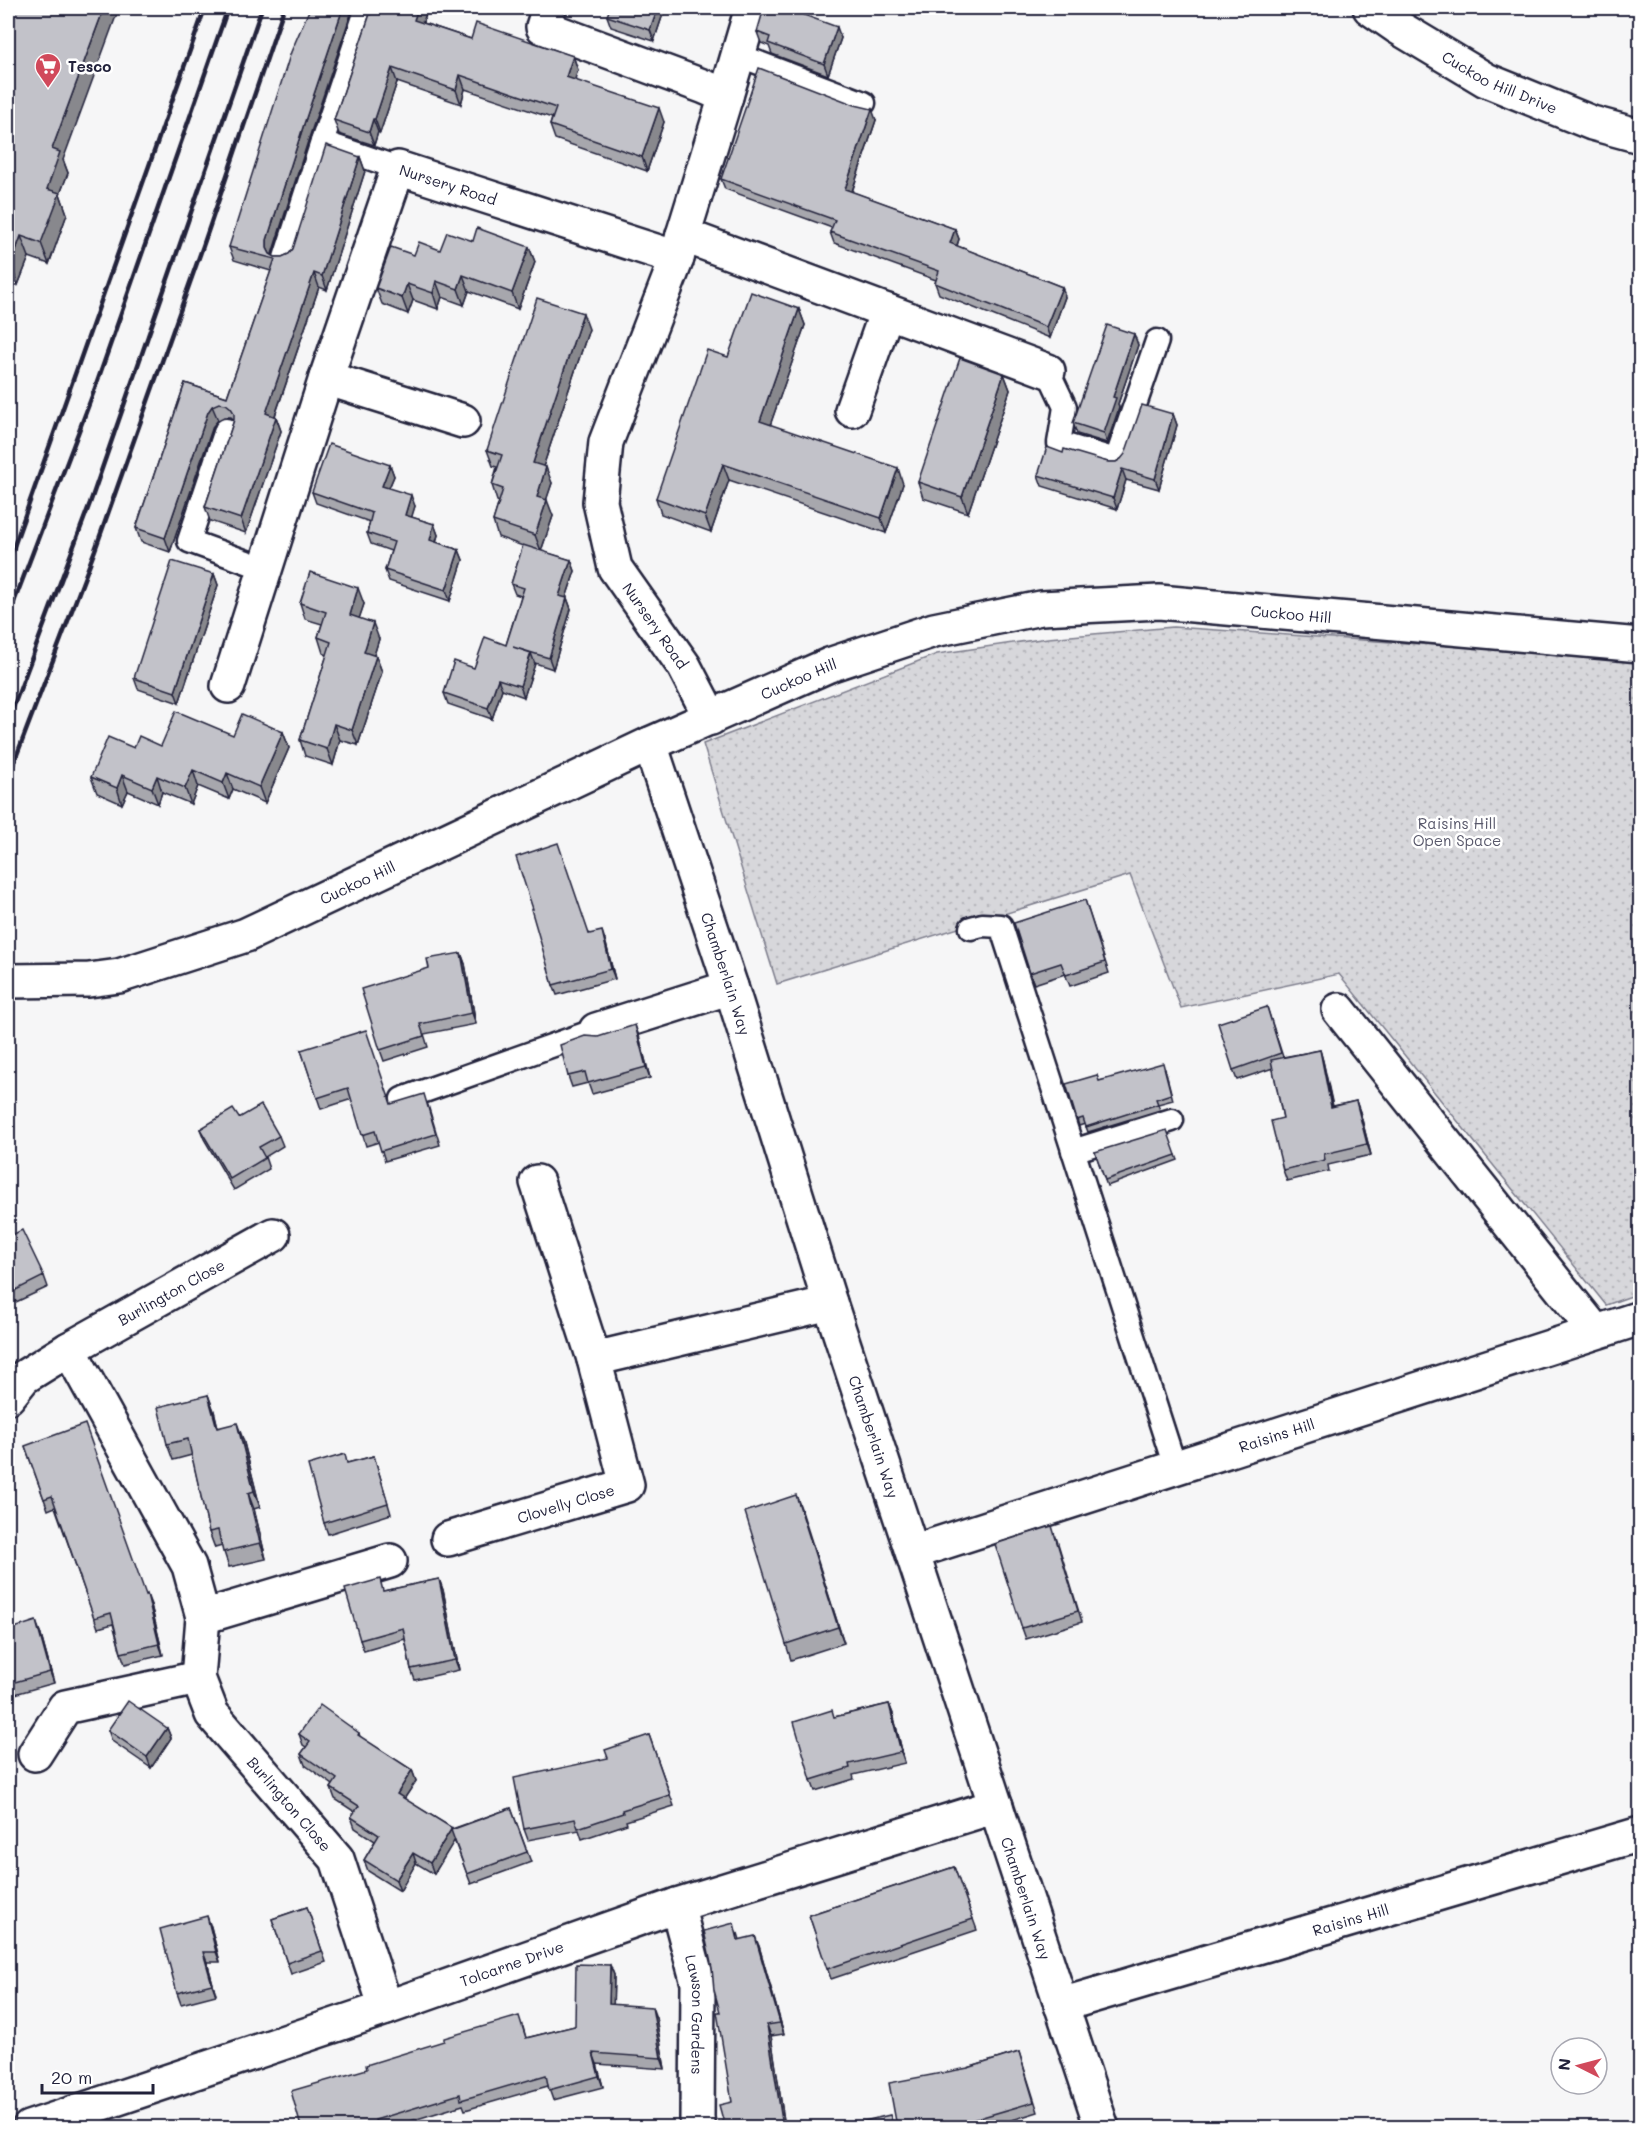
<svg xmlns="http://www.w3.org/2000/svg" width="1648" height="2135" font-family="Mali,sans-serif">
<defs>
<pattern id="park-dots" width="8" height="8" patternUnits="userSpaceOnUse" patternTransform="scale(1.5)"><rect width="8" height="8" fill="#d7d7db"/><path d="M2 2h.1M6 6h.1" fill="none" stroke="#b8b8bd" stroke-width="1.8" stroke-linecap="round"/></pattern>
</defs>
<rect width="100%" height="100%" fill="#f6f6f7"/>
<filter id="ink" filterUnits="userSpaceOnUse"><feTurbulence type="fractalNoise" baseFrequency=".0167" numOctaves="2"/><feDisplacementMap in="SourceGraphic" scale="12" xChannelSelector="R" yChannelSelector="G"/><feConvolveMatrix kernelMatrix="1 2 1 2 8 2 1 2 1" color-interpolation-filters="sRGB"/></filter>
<g filter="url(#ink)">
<polygon fill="url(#park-dots)" stroke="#7c7c8b" stroke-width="1.5" points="1173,627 1640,659 1640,1293 1606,1305 1339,974 1181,1008 1130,875 777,984 703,744 937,654 1048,638"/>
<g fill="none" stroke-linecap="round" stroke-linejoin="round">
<g stroke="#22223b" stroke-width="27">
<g id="service">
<polyline points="738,55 864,103"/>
<polyline points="322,142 367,8"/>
<polyline points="285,258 322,142 398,168"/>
<polyline points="1048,371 1065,407 1059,443 1116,460 1157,341"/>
<polyline points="226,430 189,541 266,569"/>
<polyline points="971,928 982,925 1001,926 1175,1467"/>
<polyline points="402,1099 596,1030"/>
<polyline points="1073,1151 1172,1120"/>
</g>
</g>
<g stroke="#22223b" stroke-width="38">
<g id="minor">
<polyline points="549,8 543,27 705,87 726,96 683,235"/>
<path id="s1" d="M 1370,8 L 1396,26 L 1486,80 L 1592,123 L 1640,136"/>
<polyline points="726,96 752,8"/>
<polyline points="677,258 683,235 1048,371"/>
<polyline points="326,378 463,421"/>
<polyline points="852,410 887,311"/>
<path id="s2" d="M 228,686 L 326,378 L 398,168 L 677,258 L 606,442 L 600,502 L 615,568 L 684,666 L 711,718"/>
<path id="s3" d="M 650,744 L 731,987 L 830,1303 L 1102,2128"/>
<polyline points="1339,1010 1595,1331"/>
<polyline points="596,1030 731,987"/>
<polyline points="537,1182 594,1359"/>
<path id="s4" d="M 69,1349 L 273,1235"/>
<path id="s5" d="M 8,1397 L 24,1377 L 69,1349 L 189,1566 L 203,1617 L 198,1678 L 212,1714 L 337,1859 L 386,2008"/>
<path id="s6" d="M 448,1539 L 627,1485 L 594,1359 L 830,1303"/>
<path id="s7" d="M 913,1552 L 1640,1318"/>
<polyline points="203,1617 390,1561"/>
<polyline points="35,1754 65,1707 198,1678"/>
<path id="s8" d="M 677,1905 L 698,1983 L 697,2119 L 699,2128"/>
<path id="s9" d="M 1061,2005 L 1640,1834"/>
<path id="s10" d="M 29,2128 L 386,2008 L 677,1905 L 996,1806"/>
</g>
</g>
<g stroke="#22223b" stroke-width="38">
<g id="secondary">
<path id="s11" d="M 8,981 L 89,980 L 119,976 L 246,935 L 650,744 L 829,665 L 934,630 L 1041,608 L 1159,602 L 1640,645"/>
</g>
</g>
<use href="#service" stroke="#fff" stroke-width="22"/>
<use href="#minor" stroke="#fff" stroke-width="33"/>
<use href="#secondary" stroke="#fff" stroke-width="33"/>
<g stroke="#22223b" stroke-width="4.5">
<polyline points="8,563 205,8"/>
<polyline points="8,618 94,391 228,8"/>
<polyline points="8,721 90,503 262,8"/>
<polyline points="8,778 95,550 203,246 284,8"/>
</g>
</g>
<g fill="#a7a7ad" stroke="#22223b" stroke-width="1.5">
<polygon points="8,8 68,173 60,194 67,214 49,264 29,257 18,285 8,281"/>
<polygon points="372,8 428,8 423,23 471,39 573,56 578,70 574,80 664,122 647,171 555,139 550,125 552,118 465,89 461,104 397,82 380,133 378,132 374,145 339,134 334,120"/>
<polygon points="665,8 654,41 611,27 607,16"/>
<polygon points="757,32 841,38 828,75 772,54 769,46 761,43"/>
<polygon points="876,120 852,192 955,229 959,239 957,246 1062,287 1065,297 1050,338 939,294 935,283 936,280 834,243 830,232 832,228 725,189 721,179"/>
<polygon points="309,138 272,255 275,257 282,257 289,254 360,157 365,171 327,290 319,287 275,416 276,417 281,431 246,533 210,521 205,507 234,420 231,417 224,417 218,420 213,426 170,552 141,542 136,528 185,383 227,397 271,271 234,260 229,247"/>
<polygon points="473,241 529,247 535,262 518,309 469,291 464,305 442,297 438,309 413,300 408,314 382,304 376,288 414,255 440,250"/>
<polygon points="799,309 805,325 770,425 903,484 886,533 729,480 711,532 661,514 656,498 728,357"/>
<polygon points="589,329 543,467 552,483 546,500 553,516 541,551 571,560 575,571 566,598 567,598 571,609 553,669 535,663 524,697 502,689 492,719 448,704 444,693 474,668 506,645 521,596 515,594 511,584 523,546 498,537 493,521 499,502 497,501 492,485 497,467 493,466 487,450"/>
<polygon points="1134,334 1138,345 1118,404 1119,408 1107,443 1077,434 1073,423"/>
<polygon points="1004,374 1010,390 968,513 923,498 918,482"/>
<polygon points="1173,414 1177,425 1159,489 1126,480 1117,509 1042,486 1038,475 1063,453 1108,462 1116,462 1121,459"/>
<polygon points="390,465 394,476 389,488 415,506 411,517 434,524 438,535 436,542 459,550 463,560 450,601 389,581 385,570 391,551 371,544 367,533 370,522 316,503 312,492"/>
<polygon points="214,574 218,585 179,703 138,689 134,678"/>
<polygon points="300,603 364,604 359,618 379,639 374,655 376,656 382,672 358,745 340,740 333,765 305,756 300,740 327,655 323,653 318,637 322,624 305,619"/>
<polygon points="283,732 289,748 265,803 233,789 229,799 198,786 191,804 162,792 158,804 128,791 122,804 97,793 91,777 134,748 161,746 233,735"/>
<polygon points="1085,900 1109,973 1070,986 1065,974 1034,984 1030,973"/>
<polygon points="533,909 605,940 615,979 557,995 553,985"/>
<polygon points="461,953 465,964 476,1024 424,1034 428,1047 384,1061 380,1050 429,968"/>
<polygon points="1267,1007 1283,1057 1320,1050 1323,1061 1333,1106 1356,1101 1360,1112 1371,1155 1328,1165 1329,1171 1287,1181 1283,1170 1283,1118 1273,1068 1237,1080 1233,1070"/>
<polygon points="639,1036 650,1078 592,1094 588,1083 572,1087 568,1076 598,1037"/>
<polygon points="301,1050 391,1104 428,1105 440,1145 385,1161 379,1142 366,1146 352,1099 321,1109"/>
<polygon points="1165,1069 1173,1100 1158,1104 1160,1110 1088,1132 1085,1124 1079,1126 1066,1084 1099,1081"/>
<polygon points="239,1118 279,1136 283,1146 265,1157 269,1169 234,1190 204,1139 200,1129"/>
<polygon points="1095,1152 1176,1155 1178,1160 1107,1186"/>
<polygon points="8,1237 44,1276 48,1287 16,1302 15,1301 8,1305"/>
<polygon points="208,1395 214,1411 218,1428 243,1439 260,1507 254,1509 266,1559 229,1567 222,1546 215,1548 209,1532 192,1455 173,1460 167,1444"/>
<polygon points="25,1446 146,1595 151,1605 163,1655 125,1664 121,1653 113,1624 98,1628 55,1507 48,1510"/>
<polygon points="374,1456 391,1514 328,1534 324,1523 348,1463"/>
<polygon points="796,1495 844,1643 791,1660 786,1644"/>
<polygon points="1056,1537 1082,1622 1026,1639 1022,1628"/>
<polygon points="439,1579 443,1590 459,1670 415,1680 411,1669 405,1639 364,1651 360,1640 384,1591"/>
<polygon points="8,1630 40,1632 54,1683 8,1696"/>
<polygon points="889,1704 893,1714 905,1763 853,1775 854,1779 815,1791 811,1780 835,1717"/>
<polygon points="167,1728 171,1738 151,1768 112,1741 108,1730"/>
<polygon points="359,1733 360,1737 412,1770 416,1781 404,1799 452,1828 452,1829 511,1808 531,1862 471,1884 454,1840 434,1874 416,1863 400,1891 368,1871 364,1860 375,1841 355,1828 351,1817 355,1812 335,1799 331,1788 333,1785 305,1765 301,1754 306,1747 303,1745 299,1734"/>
<polygon points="649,1735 674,1806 626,1821 627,1824 582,1839 579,1830 528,1840 524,1829 608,1758"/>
<polygon points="954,1867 977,1930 831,1979 809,1915"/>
<polygon points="307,1907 326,1962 291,1974 272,1919"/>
<polygon points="211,1927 220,1962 207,1962 216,1995 181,2004 177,1993"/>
<polygon points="738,1933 740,1940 759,1946 784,2034 771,2036 785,2127 725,2127 732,2102 720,2012"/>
<polygon points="610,1965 614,1975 613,2005 656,2018 665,2069 597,2064 603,2087 553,2100 548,2086 465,2110 463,2105 391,2127 301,2127 523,2027 526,2038 575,2026"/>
<polygon points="1019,2052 1038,2112 989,2127 897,2127 968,2068"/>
</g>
<g fill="#88888d" stroke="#22223b" stroke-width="1.5">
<polygon points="104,8 119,8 63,160 68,173 60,194 67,214 49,264 41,243 47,189 52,149"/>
<polygon points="343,8 353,8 309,138 272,254 272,258 267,248 267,240 304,124"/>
<polygon points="418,8 428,8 419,33 414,20"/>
<polygon points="658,8 665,8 654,41 650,30"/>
<polygon points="837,27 841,38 828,75 824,64"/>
<polygon points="573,56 578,70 571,91 566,77"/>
<polygon points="392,68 397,82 380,133 375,119"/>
<polygon points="460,75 465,89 461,104 456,90"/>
<polygon points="659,108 664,122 647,171 642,157"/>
<polygon points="872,109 876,120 849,200 845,189"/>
<polygon points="373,119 378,132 374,145 369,132"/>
<polygon points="360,157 365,171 327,290 322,276"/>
<polygon points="955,229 959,239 954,254 950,243"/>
<polygon points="21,236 29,257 18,285 11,264"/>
<polygon points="529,247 535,262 518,309 512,293"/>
<polygon points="314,273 319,287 271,427 266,413"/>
<polygon points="463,275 469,291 464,305 458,289"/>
<polygon points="436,281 442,297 438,309 433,293"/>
<polygon points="407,284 413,300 408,314 402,298"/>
<polygon points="1062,287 1065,297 1050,338 1046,327"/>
<polygon points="799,309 805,325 766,437 760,421"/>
<polygon points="583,313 589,329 539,479 533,463"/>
<polygon points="1134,334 1138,345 1118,404 1119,408 1107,443 1104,433 1113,397"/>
<polygon points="1004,374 1010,390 968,513 962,497"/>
<polygon points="212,406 218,420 213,426 170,552 165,538 208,412"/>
<polygon points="1173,414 1177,425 1159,489 1155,479"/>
<polygon points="276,417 281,431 246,533 241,519"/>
<polygon points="723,464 729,480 711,532 705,516"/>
<polygon points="390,465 394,476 385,497 382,486"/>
<polygon points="546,467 552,483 542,513 537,497"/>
<polygon points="898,468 903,484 886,533 881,518"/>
<polygon points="1122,469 1126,480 1117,509 1113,498"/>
<polygon points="411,495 415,506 409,526 405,515"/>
<polygon points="547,500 553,516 541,551 535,535"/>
<polygon points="434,524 438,535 433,551 430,540"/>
<polygon points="459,550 463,560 450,601 446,590"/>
<polygon points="571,560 575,571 563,607 559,596"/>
<polygon points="214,574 218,585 179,703 175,692"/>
<polygon points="358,588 364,604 355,631 350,615"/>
<polygon points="567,598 571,609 553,669 549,658"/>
<polygon points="373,623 379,639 370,668 364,652"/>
<polygon points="531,653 535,664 524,697 520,686"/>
<polygon points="376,656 382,672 358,745 352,730"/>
<polygon points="498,679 502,689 492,719 488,708"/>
<polygon points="334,724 340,740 333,765 327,749"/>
<polygon points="283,732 289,748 265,803 259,787"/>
<polygon points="193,770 198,786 191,804 185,788"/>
<polygon points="227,773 233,789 229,799 223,783"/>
<polygon points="122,775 128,791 122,804 117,788"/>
<polygon points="157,776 162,792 158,804 152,788"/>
<polygon points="602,931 605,940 615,979 611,969"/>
<polygon points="461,953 465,964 476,1024 472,1013"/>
<polygon points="635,1025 639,1036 650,1078 646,1067"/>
<polygon points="1320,1050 1323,1061 1335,1118 1331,1107"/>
<polygon points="1356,1101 1360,1112 1371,1155 1367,1144"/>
<polygon points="208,1395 214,1411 222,1444 217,1428"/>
<polygon points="237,1423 243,1439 260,1507 254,1491"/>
<polygon points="248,1493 254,1509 266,1559 260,1543"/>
<polygon points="796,1495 802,1511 844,1643 838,1627"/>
<polygon points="439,1579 443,1590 459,1670 455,1660"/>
<polygon points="147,1594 151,1605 163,1655 159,1644"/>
<polygon points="36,1621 40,1632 54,1683 50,1672"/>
<polygon points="889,1704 893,1714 905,1763 901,1752"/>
<polygon points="167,1728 171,1738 151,1768 147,1757"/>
<polygon points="412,1770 416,1781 400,1805 397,1794"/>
<polygon points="452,1828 456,1838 434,1874 430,1863"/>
<polygon points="413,1853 416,1863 400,1891 396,1880"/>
<polygon points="207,1916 211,1927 220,1962 216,1952"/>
<polygon points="755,1936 759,1946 784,2034 780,2023"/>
<polygon points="203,1952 207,1962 216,1995 212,1984"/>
<polygon points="610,1965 614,1975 613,2015 609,2004"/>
<polygon points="652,2007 656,2018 665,2069 661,2058"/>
<polygon points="767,2025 771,2036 785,2127 783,2127"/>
<polygon points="593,2053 597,2064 603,2087 599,2076"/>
</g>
<g fill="#c2c2c9" stroke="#22223b" stroke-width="1.5">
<polygon points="8,8 104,8 52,149 60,152 47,189 60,193 41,243 21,236 11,264 8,263"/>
<polygon points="310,8 343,8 304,124 267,240 267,248 270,254 275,257 282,257 289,254 293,249 326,145 360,157 322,276 314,273 266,413 276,417 241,519 205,507 234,420 234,413 231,408 226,404 219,403 212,406 208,412 165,538 136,528 185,383 227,397 275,259 229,247 291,52"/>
<polygon points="372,8 418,8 414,20 471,39 476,23 573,56 566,77 659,108 642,157 550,125 556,108 460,75 456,90 392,68 375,119 373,119 369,132 334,120"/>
<polygon points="610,8 658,8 650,30 607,16"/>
<polygon points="764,8 785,8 837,27 824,64 768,43 770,37 757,32"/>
<polygon points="759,68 855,105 872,109 845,189 955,229 950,243 1062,287 1046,327 935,283 939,271 830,232 835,220 721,179"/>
<polygon points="477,228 529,247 512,293 463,275 458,289 436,281 433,293 407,284 402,298 376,288 391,247 414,255 419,242 440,250 447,232 473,241"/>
<polygon points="751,292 799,309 760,421 898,468 881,518 723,464 705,516 656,498 707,350 728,357"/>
<polygon points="537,298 583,313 533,463 546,467 537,497 547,500 535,535 493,521 503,489 492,485 502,455 487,450"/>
<polygon points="1107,325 1134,334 1113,397 1116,398 1104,433 1073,423"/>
<polygon points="960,358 1004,374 962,497 918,482"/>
<polygon points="1142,405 1173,414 1155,479 1122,469 1113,498 1038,475 1047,447 1063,453 1064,449 1108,462 1116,462 1121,459 1125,454"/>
<polygon points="329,444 390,465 382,486 411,495 405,515 434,524 430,540 459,550 446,590 385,570 394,542 367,533 372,513 312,492"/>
<polygon points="523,545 571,560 559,596 567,598 549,658 513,647 531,653 520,686 498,679 488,708 444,693 454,661 474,668 485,637 506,645 524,588 511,584"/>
<polygon points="172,561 214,574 175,692 134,678"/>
<polygon points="310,572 358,588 350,615 373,623 364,652 376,656 352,730 334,724 327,749 300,740 331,642 318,637 326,612 300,603"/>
<polygon points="176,711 233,735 242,714 283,732 259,787 227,773 223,783 193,770 185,788 157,776 152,788 122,775 117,788 91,777 108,737 134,748 139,736 161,746"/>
<polygon points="558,843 589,934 602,931 611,969 553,985 531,909 533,909 516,857"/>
<polygon points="1085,900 1105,962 1066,975 1061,963 1030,973 1014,923"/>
<polygon points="461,953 472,1013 420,1024 424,1036 380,1050 361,989 429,968 427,959"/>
<polygon points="1267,1007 1281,1053 1233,1070 1218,1023"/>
<polygon points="635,1025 646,1067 588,1083 585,1072 568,1076 560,1045 585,1036 598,1037"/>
<polygon points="366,1030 391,1104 424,1094 436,1134 381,1151 375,1131 362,1135 348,1088 317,1098 301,1050"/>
<polygon points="1320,1050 1331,1107 1356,1101 1367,1144 1324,1154 1325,1160 1283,1170 1271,1121 1283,1118 1271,1060"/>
<polygon points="1163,1063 1171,1094 1156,1099 1158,1104 1086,1127 1083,1118 1077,1120 1066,1084 1097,1075 1099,1081"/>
<polygon points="261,1105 279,1136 259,1147 265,1158 230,1179 200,1129 233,1109 239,1118"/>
<polygon points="1167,1130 1176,1155 1105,1180 1095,1152"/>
<polygon points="22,1230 44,1276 12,1292 11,1290 8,1292 8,1237"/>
<polygon points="208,1395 217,1428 237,1423 254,1491 248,1493 260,1543 223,1552 218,1530 209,1532 188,1439 167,1444 158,1407"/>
<polygon points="85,1424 146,1595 147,1594 159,1644 121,1653 111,1613 94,1618 52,1496 44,1499 25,1446"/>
<polygon points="345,1454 347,1463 374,1456 388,1503 324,1523 308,1465"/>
<polygon points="796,1495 838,1627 786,1644 745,1512"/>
<polygon points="1052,1526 1078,1611 1022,1628 995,1544"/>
<polygon points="380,1579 383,1591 439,1579 455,1660 411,1669 403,1628 360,1640 345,1589"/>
<polygon points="36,1621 50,1672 8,1684 8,1630"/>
<polygon points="128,1701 167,1728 147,1757 108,1730"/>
<polygon points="889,1704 901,1752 849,1764 850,1768 811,1780 794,1722 832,1710 834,1717"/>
<polygon points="320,1705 359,1733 358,1735 412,1770 397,1794 452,1828 430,1863 413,1853 396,1880 364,1860 379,1835 351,1817 359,1806 331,1788 337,1779 301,1754 310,1742 299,1734"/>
<polygon points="649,1735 670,1795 622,1810 623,1813 578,1828 575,1819 524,1829 514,1778 608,1758 605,1750"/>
<polygon points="511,1808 527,1852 467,1874 451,1830"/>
<polygon points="954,1867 973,1919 827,1969 809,1915"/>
<polygon points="307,1907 322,1951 287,1963 272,1919"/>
<polygon points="207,1916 216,1952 203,1952 212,1984 177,1993 160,1929"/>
<polygon points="734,1923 738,1940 755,1936 780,2023 767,2025 783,2127 725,2127 719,2105 732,2102 717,2012 720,2012 714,1990 712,1968 704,1931"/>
<polygon points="576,1964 610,1965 609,2004 652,2007 661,2058 593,2053 599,2076 549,2090 546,2075 461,2100 460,2094 375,2120 376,2125 366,2127 301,2127 291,2091 367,2069 366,2065 444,2041 444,2038 519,2016 526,2038 575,2026"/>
<polygon points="1019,2052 1034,2102 969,2121 970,2124 950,2127 897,2127 889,2083 968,2068"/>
<polygon points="890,2115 894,2127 839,2127"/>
<polygon points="638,2122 639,2127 601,2127"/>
</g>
</g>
<defs>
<g id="supermarket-pin" transform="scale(1.35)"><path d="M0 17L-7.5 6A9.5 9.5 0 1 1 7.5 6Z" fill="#d1495b" stroke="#fff"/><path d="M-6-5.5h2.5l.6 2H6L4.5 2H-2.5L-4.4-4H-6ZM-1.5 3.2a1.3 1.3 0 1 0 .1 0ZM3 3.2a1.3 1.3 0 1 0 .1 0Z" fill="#fff"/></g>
</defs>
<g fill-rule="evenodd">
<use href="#supermarket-pin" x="48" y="66"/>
</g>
<g text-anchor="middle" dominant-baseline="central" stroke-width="5" stroke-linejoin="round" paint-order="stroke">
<g font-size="15" font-weight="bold" fill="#22223b" stroke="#fff" text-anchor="start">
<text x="68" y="66">Tesco</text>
</g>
<g font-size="15" fill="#22223b" stroke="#fff">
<text stroke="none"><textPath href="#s1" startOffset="150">Cuckoo Hill Drive</textPath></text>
<text stroke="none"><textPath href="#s2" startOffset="598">Nursery Road</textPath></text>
<text stroke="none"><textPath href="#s11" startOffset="1358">Cuckoo Hill</textPath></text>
<text stroke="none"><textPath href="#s2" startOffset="1234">Nursery Road</textPath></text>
<text stroke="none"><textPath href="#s11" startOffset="854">Cuckoo Hill</textPath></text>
<text stroke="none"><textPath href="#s11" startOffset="368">Cuckoo Hill</textPath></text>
<text stroke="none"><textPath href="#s3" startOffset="242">Chamberlain Way</textPath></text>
<text stroke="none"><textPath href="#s4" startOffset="117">Burlington Close</textPath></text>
<text stroke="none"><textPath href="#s7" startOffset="382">Raisins Hill</textPath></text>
<text stroke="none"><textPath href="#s3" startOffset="728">Chamberlain Way</textPath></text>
<text stroke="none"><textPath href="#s6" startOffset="123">Clovelly Close</textPath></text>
<text stroke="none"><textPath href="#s5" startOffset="598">Burlington Close</textPath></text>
<text stroke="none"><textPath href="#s3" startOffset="1214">Chamberlain Way</textPath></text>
<text stroke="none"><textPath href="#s9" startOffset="302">Raisins Hill</textPath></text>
<text stroke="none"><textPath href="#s10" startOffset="510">Tolcarne Drive</textPath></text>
<text stroke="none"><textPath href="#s8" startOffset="112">Lawson Gardens</textPath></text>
</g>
<g font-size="15" fill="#58586b" stroke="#fff">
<text x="1457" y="823">Raisins Hill<tspan x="1457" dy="17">Open Space</tspan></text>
</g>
</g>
<rect width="1648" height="2135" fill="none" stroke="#fff" stroke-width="30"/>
<rect x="15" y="15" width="1618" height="2105" fill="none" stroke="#22223b" stroke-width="2" filter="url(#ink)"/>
<g transform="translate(1579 2066) rotate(276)"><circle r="28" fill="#ffffff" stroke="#a7a7b1" stroke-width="1.5"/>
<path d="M0-4.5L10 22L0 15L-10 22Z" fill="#d1495b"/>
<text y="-9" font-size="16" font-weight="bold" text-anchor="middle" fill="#22223b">N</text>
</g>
<path d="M42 2084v9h111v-9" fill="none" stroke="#22223b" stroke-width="3"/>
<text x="51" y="2084" font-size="18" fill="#22223b" stroke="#ffffff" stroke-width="4.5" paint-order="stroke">20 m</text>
</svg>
